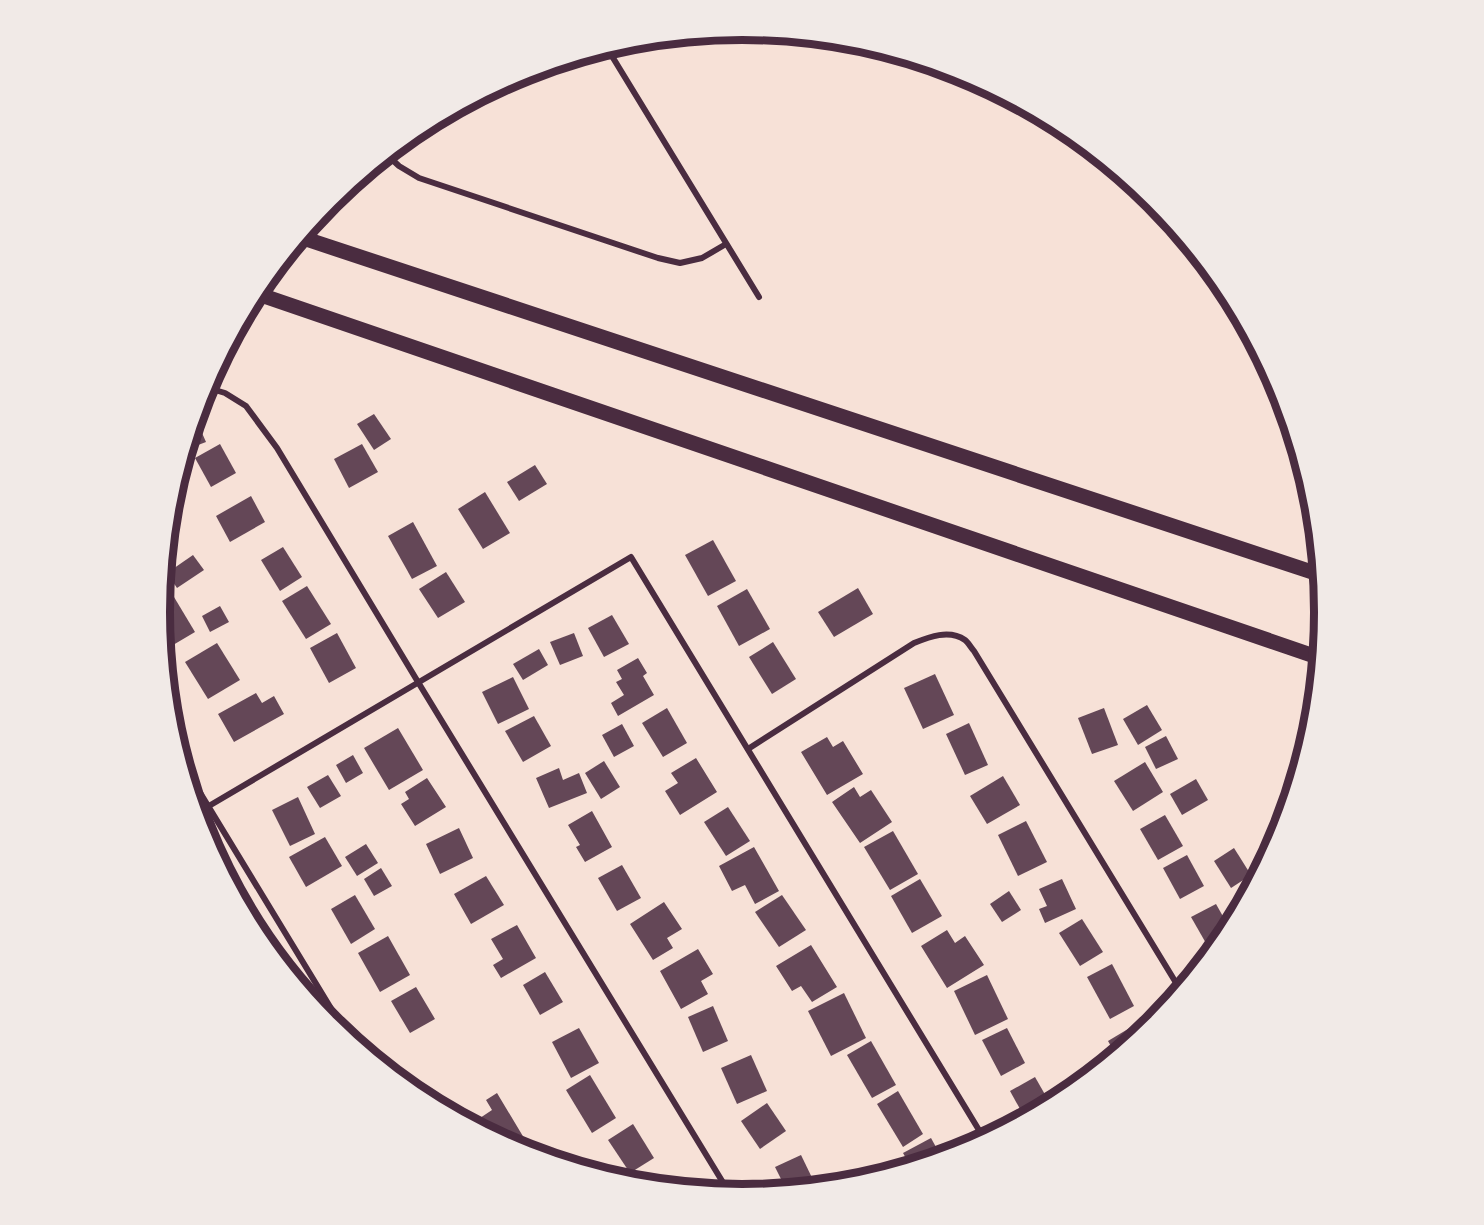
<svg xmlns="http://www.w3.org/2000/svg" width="1484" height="1225" font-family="Lato,sans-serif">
<rect width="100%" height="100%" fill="#f7e1d7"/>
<g fill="#644757">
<polygon points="374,414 391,439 374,450 357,424"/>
<polygon points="195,417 206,442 185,450 187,444"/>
<polygon points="220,444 236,473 211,487 195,458"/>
<polygon points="362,444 378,472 349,488 334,459"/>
<polygon points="535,465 547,484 519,501 507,482"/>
<polygon points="485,492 510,533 483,549 458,509"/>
<polygon points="251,496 265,522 230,542 216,516"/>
<polygon points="413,522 437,566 412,579 388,536"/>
<polygon points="713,540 736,581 708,596 685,555"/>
<polygon points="283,547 302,577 280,591 261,560"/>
<polygon points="193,555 204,570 177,588 167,573"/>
<polygon points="446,572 465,602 438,618 419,589"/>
<polygon points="307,586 331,624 306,639 282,601"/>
<polygon points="858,588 873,614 834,637 818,612"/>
<polygon points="747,589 770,629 739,646 717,606"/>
<polygon points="174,597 195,632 168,648 162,638 160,606"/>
<polygon points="220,606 229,622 210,632 202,616"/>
<polygon points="612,615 629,644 604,657 588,628"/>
<polygon points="337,633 356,668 329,683 310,648"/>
<polygon points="574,633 583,656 560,665 550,642"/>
<polygon points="773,642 796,679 772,694 749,657"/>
<polygon points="217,643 240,680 208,699 185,662"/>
<polygon points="539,649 548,665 523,680 513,664"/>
<polygon points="638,658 647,673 643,676 654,695 618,716 611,703 624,695 616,682 622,679 617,670"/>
<polygon points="935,674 954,715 923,729 904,688"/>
<polygon points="513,677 529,709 498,724 482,692"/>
<polygon points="256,693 262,703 274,696 284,714 234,742 218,714"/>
<polygon points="1147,705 1162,730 1138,745 1123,719"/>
<polygon points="667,708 687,743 663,757 642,723"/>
<polygon points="1104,708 1118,745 1092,754 1078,718"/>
<polygon points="534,716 551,746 523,762 505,731"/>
<polygon points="969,723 988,765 965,775 946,734"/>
<polygon points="622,724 634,746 614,757 602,735"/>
<polygon points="398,728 423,770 389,790 364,748"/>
<polygon points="1166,736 1178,759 1156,769 1145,747"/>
<polygon points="827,737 833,747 843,741 863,774 827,795 801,752"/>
<polygon points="353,755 363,773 346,783 336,765"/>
<polygon points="696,758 717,792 680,815 665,791 678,783 671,773"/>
<polygon points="604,761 620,787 601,799 585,773"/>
<polygon points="1145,762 1163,792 1133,811 1114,781"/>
<polygon points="559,768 563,780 579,773 587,793 549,808 536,778"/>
<polygon points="328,775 341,796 320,808 307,787"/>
<polygon points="1003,776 1020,805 987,824 970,796"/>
<polygon points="427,778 446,807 415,826 401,804 409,799 405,792"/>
<polygon points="1196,779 1208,800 1182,815 1170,794"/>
<polygon points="854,787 860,797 871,790 892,822 860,843 832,802"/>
<polygon points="298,797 315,834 290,846 272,810"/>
<polygon points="728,807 750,841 726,856 704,822"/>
<polygon points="592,811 612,847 585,862 576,847 580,845 568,825"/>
<polygon points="1165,815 1183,846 1158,860 1140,829"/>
<polygon points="1026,821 1047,862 1018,876 998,835"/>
<polygon points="459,828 473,858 440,874 426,844"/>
<polygon points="893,831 918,874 890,890 864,847"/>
<polygon points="325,837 342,866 306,887 289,857"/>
<polygon points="366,844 378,863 357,876 345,857"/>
<polygon points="754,847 779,891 755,904 745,885 732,891 719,866"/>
<polygon points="1234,848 1251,875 1231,888 1214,861"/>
<polygon points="1187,855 1204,886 1180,899 1163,868"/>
<polygon points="622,865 641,898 617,911 598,878"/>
<polygon points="381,868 392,886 374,896 364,879"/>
<polygon points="486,876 504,905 471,924 454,894"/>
<polygon points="920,879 942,916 912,933 891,896"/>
<polygon points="1062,879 1076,909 1045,923 1039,909 1047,906 1039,889"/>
<polygon points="1009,891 1021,910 1002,922 990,904"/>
<polygon points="355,895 375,929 351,944 331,909"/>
<polygon points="782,895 806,930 779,947 755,912"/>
<polygon points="664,902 682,929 667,938 673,948 653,960 630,924"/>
<polygon points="1216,904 1230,929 1226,936 1215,950 1211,952 1191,917"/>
<polygon points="1082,919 1103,952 1080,966 1059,933"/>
<polygon points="517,925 536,958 501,978 493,965 503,959 491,939"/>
<polygon points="947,930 955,943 965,936 984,965 947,988 921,946"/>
<polygon points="388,936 410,975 380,992 358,953"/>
<polygon points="811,945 837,987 812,1002 801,986 792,991 776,966"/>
<polygon points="698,949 713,974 701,981 708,994 681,1009 660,971"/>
<polygon points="1112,964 1134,1006 1110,1019 1087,977"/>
<polygon points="545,972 563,1002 540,1015 523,985"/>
<polygon points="987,975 1008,1019 975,1035 954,991"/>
<polygon points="416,987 435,1019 410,1033 391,1001"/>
<polygon points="844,993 866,1038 831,1056 808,1011"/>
<polygon points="713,1006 728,1041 703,1052 688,1017"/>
<polygon points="1143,1020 1148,1029 1116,1055 1108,1041"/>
<polygon points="579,1028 599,1063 571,1078 552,1042"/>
<polygon points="1007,1028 1025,1063 1001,1076 982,1040"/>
<polygon points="871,1041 896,1085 872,1098 847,1055"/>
<polygon points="751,1055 767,1091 737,1104 721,1068"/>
<polygon points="590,1075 616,1118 592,1133 566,1090"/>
<polygon points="1035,1077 1051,1105 1025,1118 1010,1091"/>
<polygon points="898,1091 923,1134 903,1147 877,1104"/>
<polygon points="497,1093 524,1138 511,1146 485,1132 477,1120 492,1110 486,1100"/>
<polygon points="767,1103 786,1131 760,1149 741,1121"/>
<polygon points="633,1124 654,1158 630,1173 608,1140"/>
<polygon points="931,1138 942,1158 911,1167 903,1153"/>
<polygon points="801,1155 817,1188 787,1191 775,1167"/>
<polygon points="664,1177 670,1188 649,1186"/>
</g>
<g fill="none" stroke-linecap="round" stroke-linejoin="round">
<g stroke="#4a2c40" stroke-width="6">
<polyline points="607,48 759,297"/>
<polyline points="386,154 399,166 419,178 658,258 680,263 702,258 726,244"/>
<polyline points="205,387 225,393 246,406 277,448 418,682 730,1194"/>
<path d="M 748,749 L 914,643 C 929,637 949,629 965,640 C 968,642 971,648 974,651 L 1181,991"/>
<polyline points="182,763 352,1043"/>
<polyline points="197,813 631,557 985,1140"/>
</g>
<g stroke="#4a2c40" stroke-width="15">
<polyline points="300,237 1321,575"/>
<polyline points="255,293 1320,658"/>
</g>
</g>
<path d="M0 0H1484V1225H0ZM170 612a572 572 0 1 1 1144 0a572 572 0 1 1-1144 0Z" fill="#f1eae7" fill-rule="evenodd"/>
<path fill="none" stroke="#4a2c40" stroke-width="8" d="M170 612a572 572 0 1 1 1144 0a572 572 0 1 1-1144 0Z"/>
</svg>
